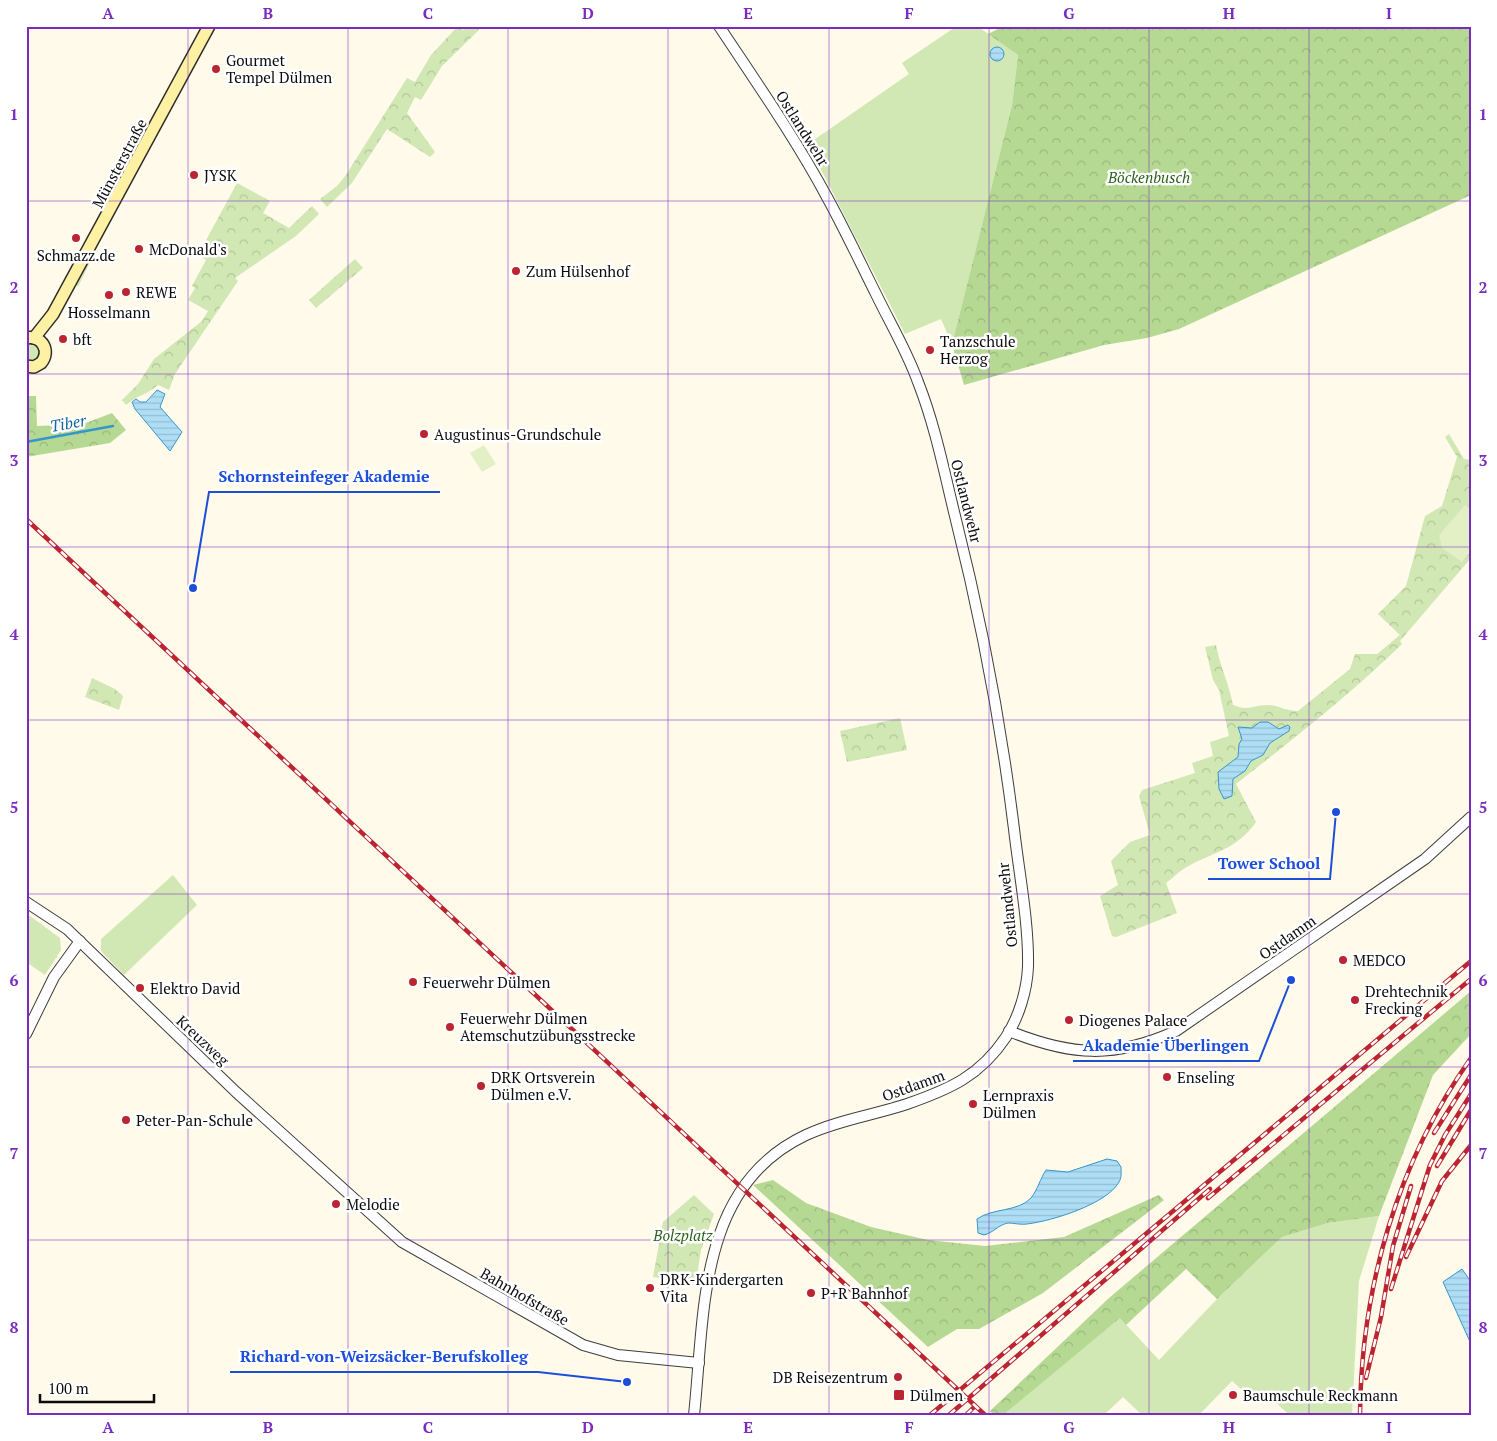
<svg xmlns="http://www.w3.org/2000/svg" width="1497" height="1441" font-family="'PT Serif',serif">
<defs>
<pattern id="forest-crowns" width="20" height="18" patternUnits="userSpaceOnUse" patternTransform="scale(1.25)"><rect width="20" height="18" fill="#b5d993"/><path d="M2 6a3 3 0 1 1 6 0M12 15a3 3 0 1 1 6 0" fill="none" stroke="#9ab97d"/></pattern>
<pattern id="park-crowns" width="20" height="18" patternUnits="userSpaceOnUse" patternTransform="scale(1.25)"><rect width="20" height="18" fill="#d1e8b4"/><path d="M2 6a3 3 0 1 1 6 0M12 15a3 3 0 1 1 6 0" fill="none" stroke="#b2c699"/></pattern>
<pattern id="water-rules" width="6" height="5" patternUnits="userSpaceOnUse" patternTransform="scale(1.25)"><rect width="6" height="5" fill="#aedef6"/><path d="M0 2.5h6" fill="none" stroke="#94bdd2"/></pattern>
</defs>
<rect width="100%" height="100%" fill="#fffae9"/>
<g fill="#d1e8b4">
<polygon points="957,26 977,26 1018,55 1012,105 952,344 941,319 905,334 808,144 909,74 902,63"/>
<polygon points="95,252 78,287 76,283"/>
<path d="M 33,343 L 40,348 L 39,357 C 35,361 32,362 26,360 L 26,344 Z"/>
<polygon points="173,875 197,905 124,975 101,951 101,939"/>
<polygon points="26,913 60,938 61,950 45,975 26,962"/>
<polygon points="1379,1216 1359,1281 1352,1415 1289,1415 1263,1390 1252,1399 1232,1381 1199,1415 1142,1415 1123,1397 1104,1415 1002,1414 1120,1318 1159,1360 1217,1299 1282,1237 1328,1223"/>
</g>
<g fill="url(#forest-crowns)">
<polygon points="1004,26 1471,26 1471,195 1179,329 1147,338 1104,345 964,385 952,344 1012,105 1018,55 988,34"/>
<polygon points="26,396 36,396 37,426 83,424 112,413 126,430 110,443 26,457"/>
<polygon points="1471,991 1471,1034 1433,1075 1379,1216 1328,1223 1282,1237 1217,1299 1186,1269 1126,1325 1120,1318 1003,1415 994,1415 990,1411 1109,1298"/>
<polygon points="773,1180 806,1203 871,1227 928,1240 985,1246 1064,1237 1159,1195 1164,1200 1043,1293 979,1329 957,1329 928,1347 753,1185"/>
</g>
<g fill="url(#park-crowns)">
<polygon points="458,26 463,30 467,26 483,26 442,66 421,100 415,97 407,113 435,152 430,157 387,129 352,183 327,207 320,199 337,186 346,175 407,78 415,82 431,55"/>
<path d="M 237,183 L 270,201 L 263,213 L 289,228 L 312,206 L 319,214 L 296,236 L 235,278 L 238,281 L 175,374 L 169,390 L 158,385 C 148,394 136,396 126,405 L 122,400 L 138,384 L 154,359 L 202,321 L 208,311 L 188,300 L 195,288 L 192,286 L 206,260 L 198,255 Z"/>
<polygon points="355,259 363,268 316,308 309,300"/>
<path d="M 1449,434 L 1464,459 L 1471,460 L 1471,558 L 1400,641 L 1402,644 C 1350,695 1293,739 1236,784 L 1256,822 C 1237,850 1212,852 1185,868 C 1178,872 1172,879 1166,883 L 1177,913 L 1116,937 L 1112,936 L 1100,896 L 1118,885 L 1111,861 L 1130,842 L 1150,835 L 1139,796 L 1142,790 L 1195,773 L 1192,763 L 1213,756 L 1210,742 L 1229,736 L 1219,690 L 1213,680 L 1205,647 L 1216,645 C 1220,666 1229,684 1233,705 C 1249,712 1254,704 1270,705 C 1279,706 1287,711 1298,711 L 1350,669 L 1355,654 L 1377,654 L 1400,635 L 1378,614 L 1406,586 L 1425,516 L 1442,506 L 1457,457 L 1445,437 Z"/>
<polygon points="92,678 115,689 123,696 119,710 85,697"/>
<polygon points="900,718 907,750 847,762 840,731"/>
<polygon points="694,1195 714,1214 701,1250 696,1282 653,1277 663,1222"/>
</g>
<g fill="#e3f0c6">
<polygon points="484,445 496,464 482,472 470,453"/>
<polygon points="1465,505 1471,510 1471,551 1462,562 1442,548 1439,535"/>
</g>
<g fill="url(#water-rules)" stroke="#3596cd">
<circle cx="997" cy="54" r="7"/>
<polygon points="157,390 165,394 160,407 182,432 170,451 135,409 132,402 136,399 140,402 146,402"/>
<polygon points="1260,722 1268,722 1279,729 1288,725 1290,727 1289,731 1270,743 1263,755 1251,761 1245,771 1233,779 1232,796 1224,799 1219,789 1218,772 1238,757 1239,744 1242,739 1238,727 1252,728"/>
<path d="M 1107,1159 L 1117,1161 L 1121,1167 C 1121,1172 1122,1177 1119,1182 C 1107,1204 1052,1221 1027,1224 C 1021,1225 1014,1223 1008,1223 C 998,1225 993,1233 984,1235 L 978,1233 L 977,1219 C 992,1208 1018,1212 1031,1198 C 1038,1189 1040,1179 1046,1170 L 1068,1172 Z"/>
<polygon points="1462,1269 1471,1282 1471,1344 1443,1282"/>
</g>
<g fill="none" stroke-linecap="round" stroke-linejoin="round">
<polyline stroke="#3596cd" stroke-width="2.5" points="26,442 113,426"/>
<g stroke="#3e3e3e" stroke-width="12">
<g id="tertiary">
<polyline points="26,902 67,929 236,1092 402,1242 583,1345 618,1355 699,1363"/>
<path d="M 1009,1031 C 1071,1056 1114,1059 1176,1031 L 1425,859 L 1471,817"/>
<polyline points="26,1034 54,977 80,941"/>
<path d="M 694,1415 C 705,1313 697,1186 806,1135 C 838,1120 874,1115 907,1104 C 950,1089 980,1076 1006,1037 C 1019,1017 1027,990 1028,967 C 1029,923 1019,873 1014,829 C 1001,723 981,619 955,516 C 944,471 935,425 918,382 C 907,351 890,323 876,294 C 860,262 845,230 828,199 C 796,139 756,82 719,26"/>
</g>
</g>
<g stroke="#2d2d2d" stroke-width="14">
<g id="secondary">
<path d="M 26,338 C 42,335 51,351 41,363 L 34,367 L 26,366"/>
<polyline points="34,338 53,314 209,26"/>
</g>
</g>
<use href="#tertiary" stroke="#fff" stroke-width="10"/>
<use href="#secondary" stroke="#fff1a4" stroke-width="11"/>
<g stroke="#bb2431" stroke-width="4.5">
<g id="rail">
<polyline points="26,519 985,1415"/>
<polyline points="1434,1133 1471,1075"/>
<polyline points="1437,1166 1471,1110"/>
<polyline points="1208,1198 1471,979"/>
<polyline points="1406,1257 1442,1181 1471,1145"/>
<polyline points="1391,1289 1430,1165 1445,1135 1471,1094"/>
<polyline points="1366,1378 1381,1317 1393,1246 1411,1186"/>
<polyline points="930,1415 1471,961"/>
<polyline points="949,1415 1210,1189"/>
<polyline points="966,1415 974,1407"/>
<path d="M 1360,1415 C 1361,1289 1397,1162 1471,1058"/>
</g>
</g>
<use href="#rail" stroke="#fff" stroke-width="2.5" stroke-dasharray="8" stroke-linecap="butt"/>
</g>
<path fill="none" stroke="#7b2cbf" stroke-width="1" stroke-opacity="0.55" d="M 188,26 L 188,1415M 348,26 L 348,1415M 508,26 L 508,1415M 668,26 L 668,1415M 829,26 L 829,1415M 989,26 L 989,1415M 1149,26 L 1149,1415M 1309,26 L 1309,1415M 26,201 L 1471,201M 26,374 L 1471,374M 26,547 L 1471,547M 26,720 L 1471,720M 26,894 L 1471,894M 26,1067 L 1471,1067M 26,1240 L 1471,1240"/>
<g fill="#bb2431" stroke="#fff" stroke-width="2">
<circle cx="216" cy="69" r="5"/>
<circle cx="194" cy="175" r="5"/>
<circle cx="76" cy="238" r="5"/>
<circle cx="139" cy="249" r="5"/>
<circle cx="516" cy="271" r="5"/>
<circle cx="126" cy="292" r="5"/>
<circle cx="109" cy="295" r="5"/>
<circle cx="63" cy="339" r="5"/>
<circle cx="930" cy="350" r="5"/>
<circle cx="424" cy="434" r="5"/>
<circle cx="1343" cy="960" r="5"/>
<circle cx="413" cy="982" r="5"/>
<circle cx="140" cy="988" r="5"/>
<circle cx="1355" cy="1000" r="5"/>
<circle cx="1069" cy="1020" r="5"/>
<circle cx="450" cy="1027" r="5"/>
<circle cx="1167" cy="1077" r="5"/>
<circle cx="481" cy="1086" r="5"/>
<circle cx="973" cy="1104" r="5"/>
<circle cx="126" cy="1120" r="5"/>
<circle cx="336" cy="1204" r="5"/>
<circle cx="650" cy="1288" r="5"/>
<circle cx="811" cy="1293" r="5"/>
<circle cx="898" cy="1377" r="5"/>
<rect x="893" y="1389" width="12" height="12" rx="2.5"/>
<circle cx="1233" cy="1395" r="5"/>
</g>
<g text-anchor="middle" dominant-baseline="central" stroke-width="5" stroke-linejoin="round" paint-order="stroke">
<g font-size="15" fill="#0b0b0b" stroke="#fff" text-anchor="start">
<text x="226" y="60">Gourmet<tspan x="226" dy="17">Tempel Dülmen</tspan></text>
<text x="204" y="175">JYSK</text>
<text x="149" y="249">McDonald's</text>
<text x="76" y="255" text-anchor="middle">Schmazz.de</text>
<text x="526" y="271">Zum Hülsenhof</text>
<text x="136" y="292">REWE</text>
<text x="109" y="312" text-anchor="middle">Hosselmann</text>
<text x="73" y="339">bft</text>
<text x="940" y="341">Tanzschule<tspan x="940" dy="17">Herzog</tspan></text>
<text x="434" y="434">Augustinus-Grundschule</text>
<text x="1353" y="960">MEDCO</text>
<text x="423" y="982">Feuerwehr Dülmen</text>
<text x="150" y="988">Elektro David</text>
<text x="1365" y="991">Drehtechnik<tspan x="1365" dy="17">Frecking</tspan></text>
<text x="460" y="1018">Feuerwehr Dülmen<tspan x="460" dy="17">Atemschutzübungsstrecke</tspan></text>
<text x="1079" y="1020">Diogenes Palace</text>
<text x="491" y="1077">DRK Ortsverein<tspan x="491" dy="17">Dülmen e.V.</tspan></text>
<text x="1177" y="1077">Enseling</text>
<text x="983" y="1095">Lernpraxis<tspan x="983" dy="17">Dülmen</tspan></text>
<text x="136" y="1120">Peter-Pan-Schule</text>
<text x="346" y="1204">Melodie</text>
<text x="660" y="1279">DRK-Kindergarten<tspan x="660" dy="17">Vita</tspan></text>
<text x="821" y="1293">P+R Bahnhof</text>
<text x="888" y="1377" text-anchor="end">DB Reisezentrum</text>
<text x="910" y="1395">Dülmen</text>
<text x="1243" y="1395">Baumschule Reckmann</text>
</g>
<g font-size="15" fill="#0b0b0b" stroke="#fff">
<text transform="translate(803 128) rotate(58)">Ostlandwehr</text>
<text transform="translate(119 163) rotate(-62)">Münsterstraße</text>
<text transform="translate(967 501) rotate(76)">Ostlandwehr</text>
<text transform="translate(1007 905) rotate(-96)">Ostlandwehr</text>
<text transform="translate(1287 937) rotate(-35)">Ostdamm</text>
<text transform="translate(203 1040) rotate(43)">Kreuzweg</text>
<text transform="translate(913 1085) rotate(-20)">Ostdamm</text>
<text transform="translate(525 1296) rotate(30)">Bahnhofstraße</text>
</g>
<g font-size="15" font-style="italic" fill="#2d621c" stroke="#fff">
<text x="1149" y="177">Böckenbusch</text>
<text x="683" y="1235">Bolzplatz</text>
</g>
<g font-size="16" font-style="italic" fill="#15669c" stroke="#fff">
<text transform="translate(68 423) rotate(-10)">Tiber</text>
</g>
</g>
<path fill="none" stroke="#1d4ed8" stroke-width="2" d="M193 588L209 492H440M1336 812L1330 879H1208M1291 980L1259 1061H1073M627 1382L538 1372H230"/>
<g fill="#1d4ed8" stroke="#fff" stroke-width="2">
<circle cx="193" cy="588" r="5"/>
<circle cx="1336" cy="812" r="5"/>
<circle cx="1291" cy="980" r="5"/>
<circle cx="627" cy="1382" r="5"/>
</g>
<g font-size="16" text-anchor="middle" font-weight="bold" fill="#1d4ed8" stroke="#fff" stroke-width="5" stroke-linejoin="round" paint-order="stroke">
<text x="324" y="482">Schornsteinfeger Akademie</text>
<text x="1269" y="869">Tower School</text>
<text x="1166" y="1051">Akademie Überlingen</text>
<text x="384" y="1362">Richard-von-Weizsäcker-Berufskolleg</text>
</g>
<rect width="1497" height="1441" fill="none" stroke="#ffffff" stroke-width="55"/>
<path d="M40 1394v8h114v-8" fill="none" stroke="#0b0b0b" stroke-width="2.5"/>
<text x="48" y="1394" font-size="15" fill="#0b0b0b" stroke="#ffffff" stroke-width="4" paint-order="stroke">100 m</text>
<rect x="28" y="28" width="1442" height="1386" fill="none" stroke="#7b2cbf" stroke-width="2"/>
<g font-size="16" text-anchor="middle" font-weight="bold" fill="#7b2cbf">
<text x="108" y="19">A</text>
<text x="268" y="19">B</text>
<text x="428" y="19">C</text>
<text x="588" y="19">D</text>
<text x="748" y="19">E</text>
<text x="909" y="19">F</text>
<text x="1069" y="19">G</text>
<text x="1229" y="19">H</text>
<text x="1389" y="19">I</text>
<text x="14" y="120">1</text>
<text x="1483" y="120">1</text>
<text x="14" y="293">2</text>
<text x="1483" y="293">2</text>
<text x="14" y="466">3</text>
<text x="1483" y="466">3</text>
<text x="14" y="640">4</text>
<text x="1483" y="640">4</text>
<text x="14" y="813">5</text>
<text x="1483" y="813">5</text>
<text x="14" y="986">6</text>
<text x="1483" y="986">6</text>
<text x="14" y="1159">7</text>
<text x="1483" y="1159">7</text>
<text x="14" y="1333">8</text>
<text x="1483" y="1333">8</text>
<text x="108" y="1433">A</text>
<text x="268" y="1433">B</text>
<text x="428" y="1433">C</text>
<text x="588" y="1433">D</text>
<text x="748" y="1433">E</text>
<text x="909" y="1433">F</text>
<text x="1069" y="1433">G</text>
<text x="1229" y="1433">H</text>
<text x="1389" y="1433">I</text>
</g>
</svg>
